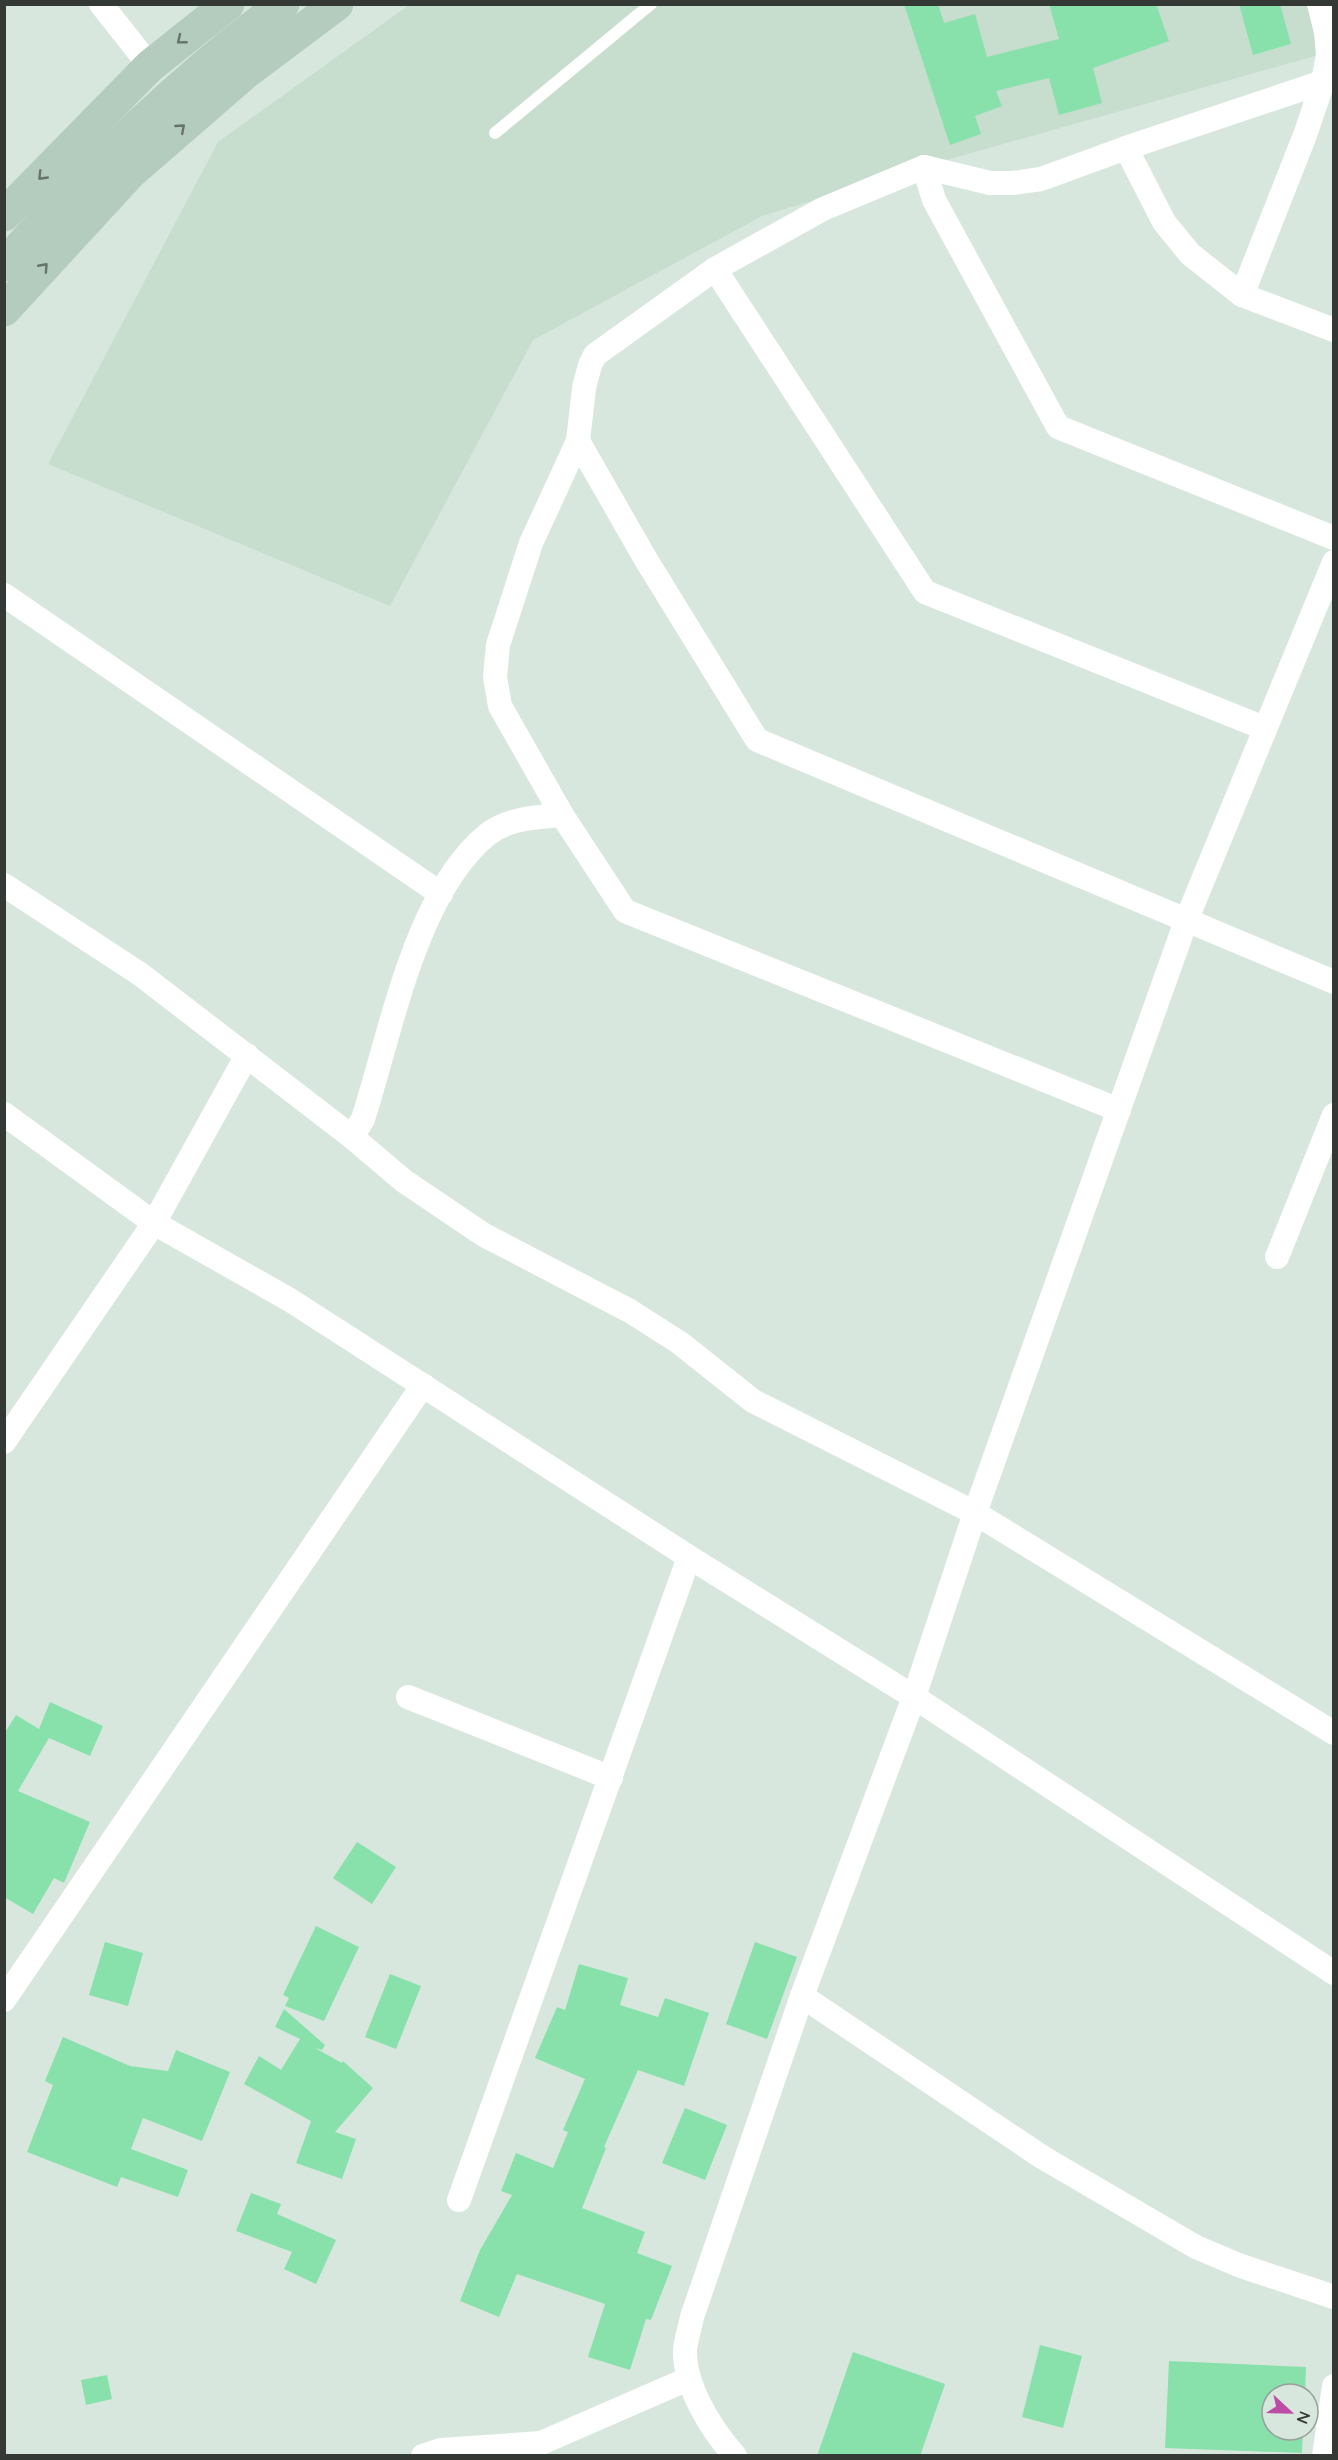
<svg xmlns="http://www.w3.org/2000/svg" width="1338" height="2460" font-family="Quicksand,sans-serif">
<rect width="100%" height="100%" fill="#d8e7dd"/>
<polygon fill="#c7ddce" points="409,5 1307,5 1322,54 943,161 762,216 533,340 390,606 48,464 218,142"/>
<g fill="#88e1aa">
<polygon points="904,4 938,4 944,23 975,14 987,57 1059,39 1049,4 1156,4 1169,41 1093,68 1102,103 1059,115 1049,78 996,91 1002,106 975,116 981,134 950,145"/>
<polygon points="1239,4 1280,4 1291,44 1253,55"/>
<polygon points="50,1702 103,1726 90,1756 49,1738 18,1791 90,1822 64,1883 54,1878 33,1914 4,1897 4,1734 16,1715 39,1729"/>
<polygon points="357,1842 396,1867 372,1904 333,1878"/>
<polygon points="316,1926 359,1947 324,2021 285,2006 289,1998 283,1995"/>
<polygon points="105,1942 143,1953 128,2006 89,1995"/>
<polygon points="755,1942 797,1957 767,2039 726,2024"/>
<polygon points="579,1964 628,1978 620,2005 658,2017 665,1998 709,2013 684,2086 638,2070 604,2147 606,2148 582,2208 645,2232 637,2253 672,2266 651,2320 646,2319 630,2370 588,2357 605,2304 517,2274 499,2317 460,2301 480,2250 512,2195 501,2191 516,2153 553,2168 568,2132 563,2130 585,2079 535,2058 557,2007 565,2010"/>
<polygon points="390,1974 421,1986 396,2049 365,2037"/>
<polygon points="284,2009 325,2045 322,2050 315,2048 342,2063 343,2061 373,2088 335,2132 356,2139 342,2179 296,2163 311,2121 244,2084 259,2056 281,2070 300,2039 275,2027"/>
<polygon points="63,2037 130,2066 168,2071 176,2050 230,2072 202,2141 143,2118 131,2149 188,2170 178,2197 121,2177 117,2187 27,2152 53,2085 45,2081"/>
<polygon points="685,2108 727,2125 705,2180 662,2163"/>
<polygon points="251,2193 281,2204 277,2214 336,2240 316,2284 284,2269 292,2252 236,2231"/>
<polygon points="1040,2345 1082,2356 1063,2428 1022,2417"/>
<polygon points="853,2352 945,2384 920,2456 817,2456"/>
<polygon points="1169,2361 1306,2367 1305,2394 1272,2394 1272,2430 1303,2430 1302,2453 1165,2448"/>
<polygon points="107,2375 112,2399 86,2405 81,2380"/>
</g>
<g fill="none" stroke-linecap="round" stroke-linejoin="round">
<polyline stroke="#fff" stroke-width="12" points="495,133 651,4"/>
<g stroke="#fff" stroke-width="24">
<polyline points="101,4 150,66"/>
<polyline points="1126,148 1164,222 1190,254 1242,295 1334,330"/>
<polyline points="924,167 934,200 1058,427 1334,538"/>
<polyline points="715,269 925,592 1264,728"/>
<polyline points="1242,295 1305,135 1323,82 1328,55 1326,32 1319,4"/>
<polyline points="578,441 645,558 757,740 1334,982"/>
<polyline points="4,595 441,894"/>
<polyline points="4,885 140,974 352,1137 404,1181 484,1235 630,1311 680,1343 753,1401 975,1513 1334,1733"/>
<polyline points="1119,1110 625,911 562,815 500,706 495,677 498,645 531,543 578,441 584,388 590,365 595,355 715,269 823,209 924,167 990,183 1013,183 1041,179 1126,148 1323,82"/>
<polyline points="4,1114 154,1223 290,1300 689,1557 914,1697 1334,1973"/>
<path d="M 352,1137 L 363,1119 C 391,1033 415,893 488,834 C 509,818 538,817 562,815"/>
<polyline points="1277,1257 1334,1115"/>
<polyline points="4,1442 154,1223 247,1055"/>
<polyline points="408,1697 611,1778"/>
<polyline points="802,1996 1042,2157 1196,2247 1241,2266 1334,2297"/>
<polyline points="4,2000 423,1385"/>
<polyline points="459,2200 689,1557"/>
<polyline points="423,2456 441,2450 541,2443 688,2379"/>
<path d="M 735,2456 C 711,2429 684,2386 685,2350 C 686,2339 690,2328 692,2317 L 802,1996 L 914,1697 L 975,1513 L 1186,921 L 1334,562"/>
<polyline points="1324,2456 1334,2386"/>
</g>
<g stroke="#b3ccbd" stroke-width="33">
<polyline points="4,215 150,66 228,4"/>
<path d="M 4,265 C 88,170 181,79 283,4"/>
<polyline points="4,310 130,173 244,74 337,4"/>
</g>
</g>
<defs><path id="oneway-chevron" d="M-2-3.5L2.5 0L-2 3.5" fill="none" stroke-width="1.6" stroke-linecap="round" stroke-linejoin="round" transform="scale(1.5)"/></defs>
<g stroke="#67746c">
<use href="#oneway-chevron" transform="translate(181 40) rotate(141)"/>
<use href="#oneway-chevron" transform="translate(181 128) rotate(-41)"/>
<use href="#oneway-chevron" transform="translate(42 176) rotate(134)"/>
<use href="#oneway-chevron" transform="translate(44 267) rotate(-48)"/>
</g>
<rect width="1338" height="2460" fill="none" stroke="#343936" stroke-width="12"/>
<g transform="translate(1290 2412) rotate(112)"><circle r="28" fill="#d8e7dd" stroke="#96a19a" stroke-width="1.5"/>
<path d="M0-4.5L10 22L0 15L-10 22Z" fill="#bd4ca7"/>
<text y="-9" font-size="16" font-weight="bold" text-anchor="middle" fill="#343936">N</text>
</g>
</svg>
